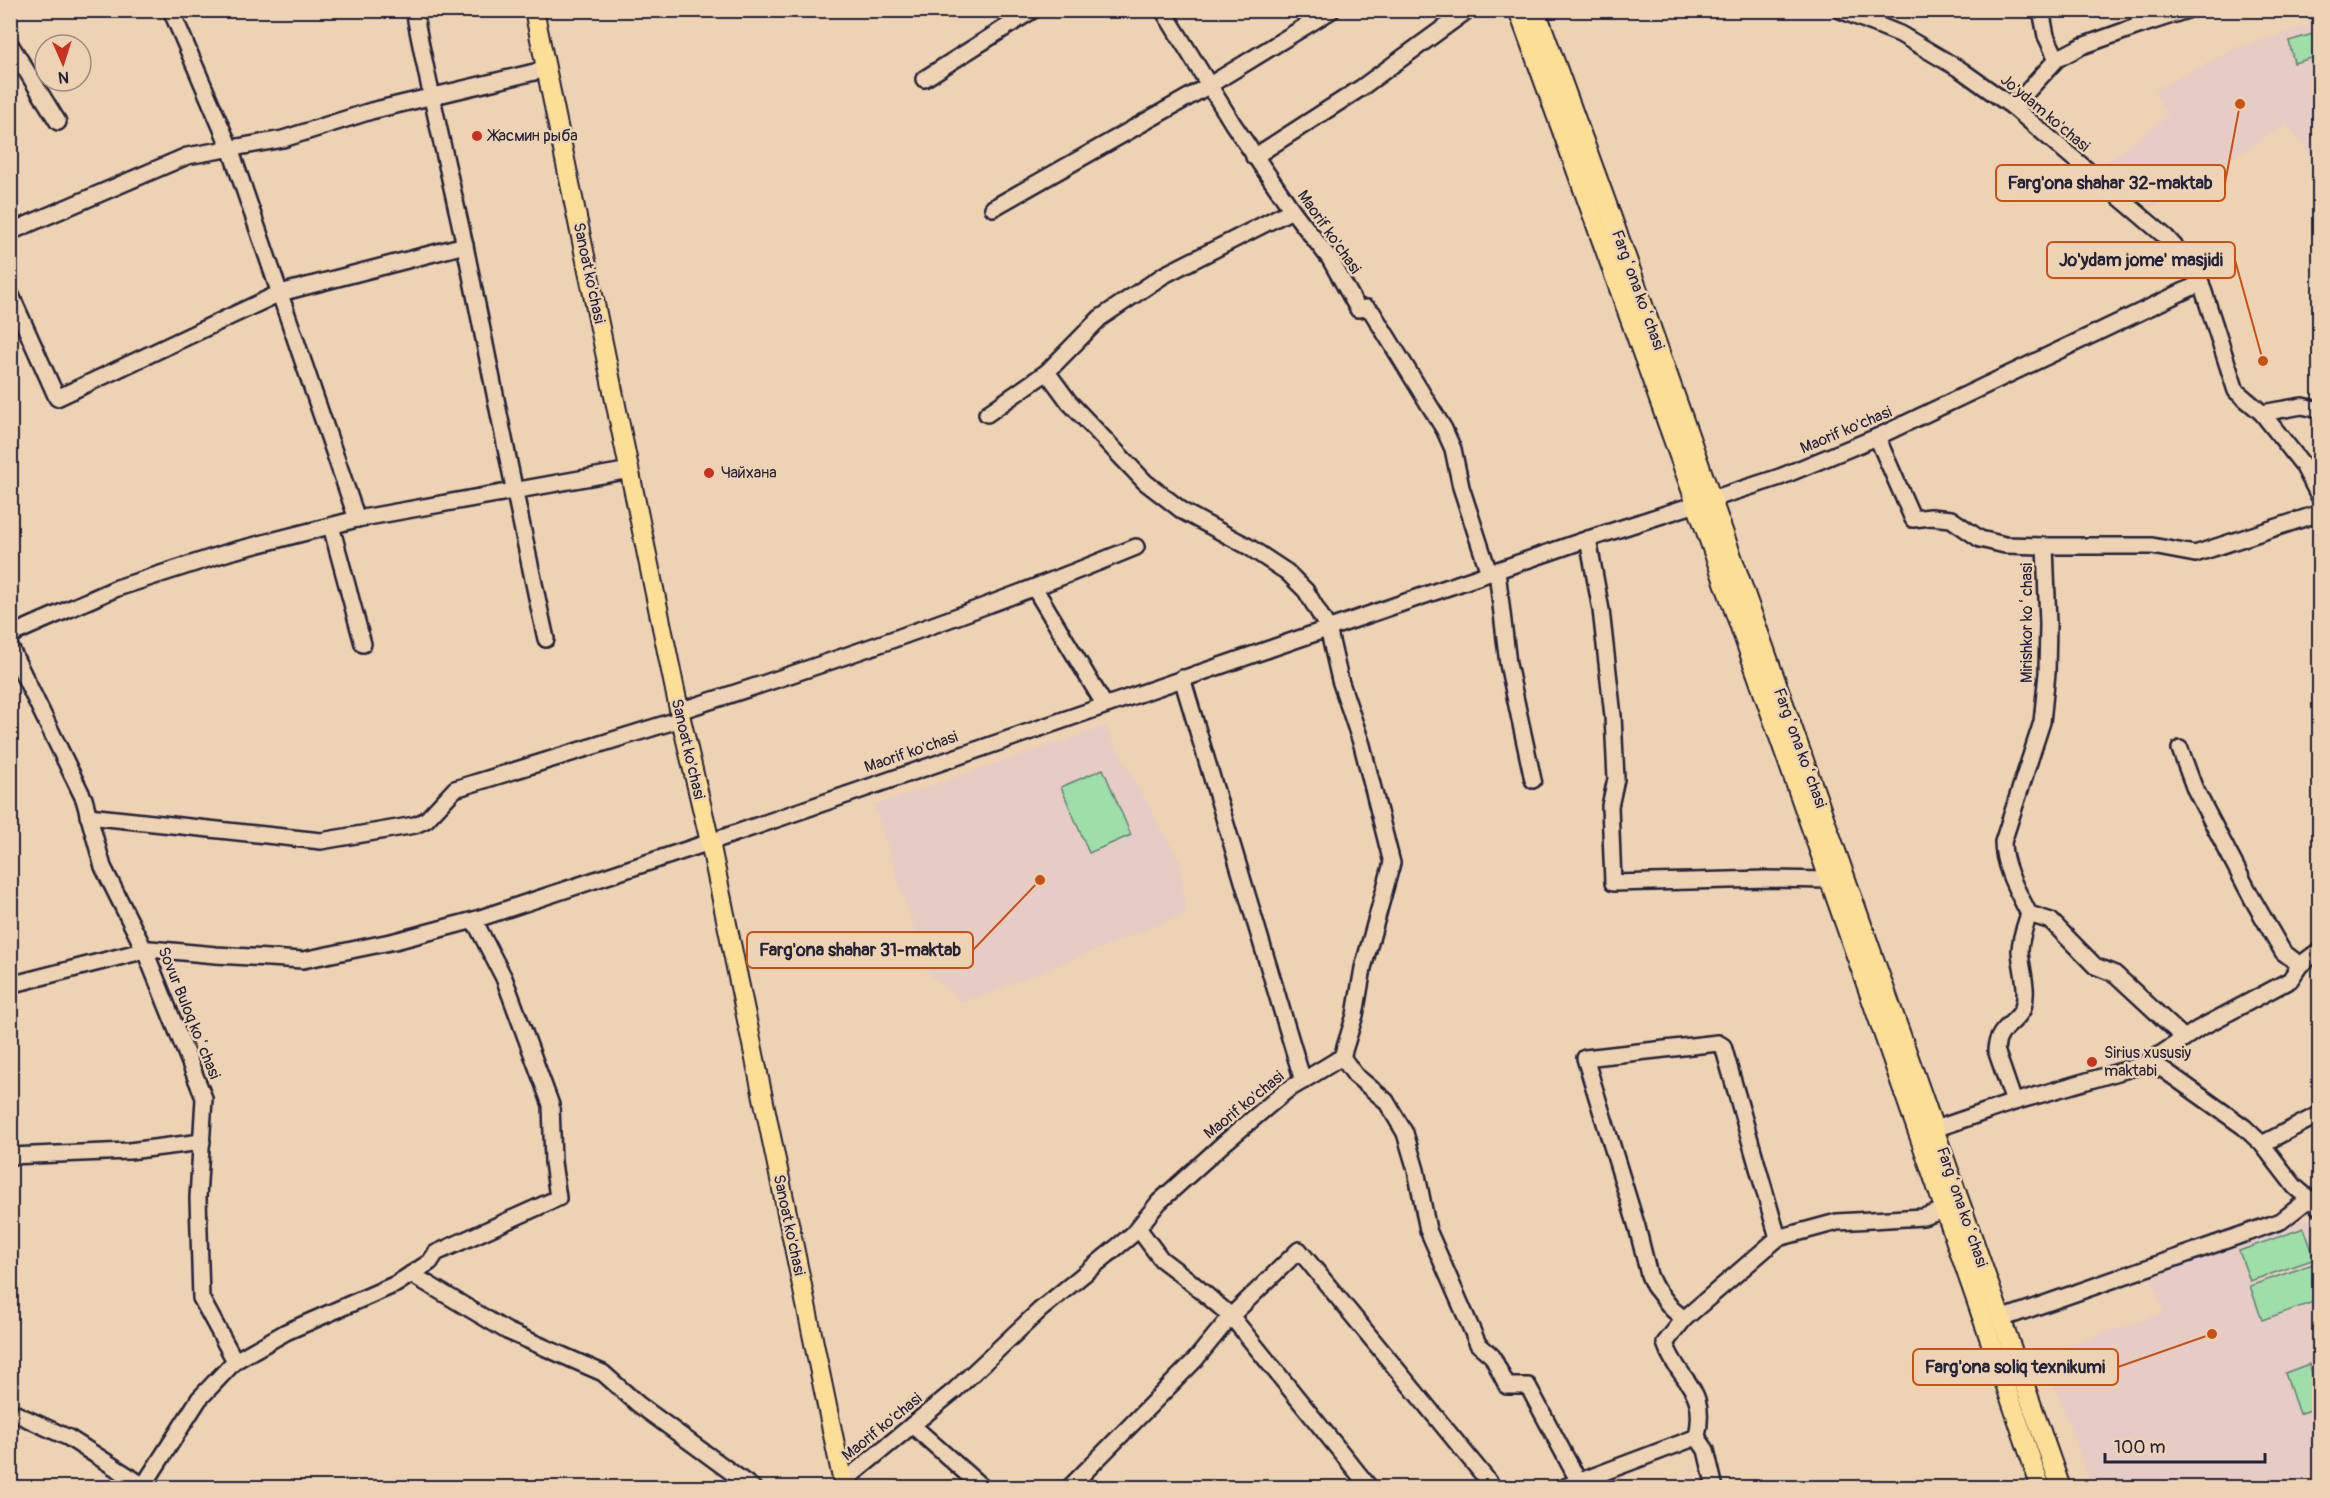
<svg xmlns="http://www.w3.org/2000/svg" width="2330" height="1498" font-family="Pangolin,sans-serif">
<rect width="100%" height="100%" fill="#edd2b4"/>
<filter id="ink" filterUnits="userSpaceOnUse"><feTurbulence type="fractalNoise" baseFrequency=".0167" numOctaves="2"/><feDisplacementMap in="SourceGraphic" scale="12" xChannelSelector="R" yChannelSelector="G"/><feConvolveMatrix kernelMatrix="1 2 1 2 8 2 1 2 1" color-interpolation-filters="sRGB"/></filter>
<g filter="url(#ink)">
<g fill="#e6ccc5">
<polygon points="2319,11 2319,166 2287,124 2151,208 2102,166 2168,116 2154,91 2234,49 2314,24 2314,16"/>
<polygon points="1105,727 1180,862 1186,914 963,1003 928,972 874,805"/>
<polygon points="2312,1218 2320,1224 2319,1487 2092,1487 2043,1354 2164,1313 2150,1273"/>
</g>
<g fill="#9edfa9" stroke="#608072" stroke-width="1.5">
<polygon points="2319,32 2319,56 2294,63 2289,41"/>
<polygon points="1103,769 1131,835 1089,853 1061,787"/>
<polygon points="2304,1228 2315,1259 2250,1281 2239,1251"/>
<polygon points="2316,1263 2319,1274 2319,1300 2262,1320 2250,1286"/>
<polygon points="2309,1364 2319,1395 2319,1407 2299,1414 2285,1373"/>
</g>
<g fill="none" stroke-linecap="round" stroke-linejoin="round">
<g stroke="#22223b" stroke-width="20">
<g id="minor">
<polyline points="171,10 230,148 357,519"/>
<path d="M 414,10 C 429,90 448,168 465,246 C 492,377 517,508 546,639"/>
<polyline points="1163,10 1233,124 1292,210 1330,259 1358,309 1367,308 1372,312 1444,429 1453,449 1461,487 1489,573"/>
<polyline points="1840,10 1900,34 1961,70 2013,107 2166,237 2186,259 2201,283 2236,391 2262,413 2303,465 2320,498"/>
<polyline points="2041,10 2046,36 2057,59"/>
<polyline points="2137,10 2141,25 2187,10"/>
<polyline points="10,44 58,122"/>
<polyline points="924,79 1033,10"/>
<polyline points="2013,107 2057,59 2082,46 2141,25"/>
<polyline points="1254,157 1361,88 1468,10"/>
<polyline points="993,208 1208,86 1332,10"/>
<polyline points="10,232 187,156 283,139 371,111 547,69"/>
<polyline points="10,293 57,398 280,293 465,245"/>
<polyline points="2262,413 2302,406 2320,410"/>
<polyline points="987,414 1047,372 1100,318 1164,275 1292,210"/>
<polyline points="1877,437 1913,519 1931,517 1951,519 1980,539 2005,545 2045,546"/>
<polyline points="331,526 363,644"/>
<polyline points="1588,539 1601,610 1613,716 1616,779 1610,806 1613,883 1767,879 1829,880"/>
<polyline points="1497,571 1508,664 1533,780"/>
<polyline points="1035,589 1104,704"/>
<polyline points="10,635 117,588 229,552 357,519 630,470"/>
<polyline points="10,647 84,799 103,867 145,951 204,1098 198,1198 201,1298 235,1361"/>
<polyline points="1182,678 1303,1081"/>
<path d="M 679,711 C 834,662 987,608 1136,547"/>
<polyline points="2180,749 2194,787 2253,900 2283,952 2300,965"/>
<polyline points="88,816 321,841 415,825 426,820 455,789 681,719"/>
<polyline points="10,985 150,949 216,955 303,960 395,941 474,920 710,842 1582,541 1780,477 1877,437 2201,283"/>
<path d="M 2183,1037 L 2115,974 L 2095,966 L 2051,921 L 2029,914 C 2018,892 2003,867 2003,842 L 2042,722 L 2047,673 L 2048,624 L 2045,546 L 2152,546 L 2195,554 L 2320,513"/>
<polyline points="1342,1057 1355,1075 1386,1101 1405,1133 1416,1170 1428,1230 1478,1344 1492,1356 1507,1386 1528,1386 1579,1482"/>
<polyline points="2146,1064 2164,1070 2244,1127 2262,1144 2295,1187 2320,1208"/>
<path d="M 2014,1102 L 1996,1050 C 1997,1027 2018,1023 2023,1008 C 2029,990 2021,969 2020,951 C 2020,938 2025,926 2029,914"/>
<polyline points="1935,1129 2014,1102 2146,1064 2198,1029 2290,980 2300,965 2320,950"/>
<polyline points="2262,1144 2320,1114"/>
<polyline points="10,1156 129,1151 202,1142"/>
<polyline points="1138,1228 1161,1259 1186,1278 1231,1316 1370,1488"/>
<polyline points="1778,1238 1723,1046 1718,1043 1585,1058 1637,1227 1649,1275 1654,1286 1672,1309 1684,1319 1778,1238 1837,1222 1923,1217 1954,1207"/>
<polyline points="411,1274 507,1331 603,1373 638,1404 753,1488"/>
<polyline points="2001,1319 2281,1221 2309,1199"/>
<polyline points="10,1411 69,1438 147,1488"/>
<polyline points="912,1425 983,1488"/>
<polyline points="1697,1437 1706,1450 1715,1488"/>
<polyline points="843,1482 955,1390 1040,1310 1133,1234 1159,1202 1223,1144 1286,1091 1342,1057 1355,1015 1363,968 1392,863 1362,745 1340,680 1328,628 1306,591 1287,572 1249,547 1184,512 1145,482 1069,402 1047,372"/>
<polyline points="144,1485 199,1399 235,1361 286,1332 396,1284 430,1262 436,1253 558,1198 553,1162 551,1105 504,978 474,920"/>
<polyline points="1069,1488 1195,1360 1231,1316 1299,1250 1494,1488"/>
<path d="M 1562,1488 L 1697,1437 C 1708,1385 1679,1384 1665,1343 L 1684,1319"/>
</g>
</g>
<g stroke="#22223b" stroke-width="22">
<g id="major">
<polyline points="534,10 681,719 710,842 844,1488"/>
<path d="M 1518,10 C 1697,501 1871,994 2041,1488"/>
<polyline points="1536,10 1623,248 2061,1488"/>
</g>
</g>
<use href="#minor" stroke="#edd2b4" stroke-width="15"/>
<use href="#major" stroke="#fdde96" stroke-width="18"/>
</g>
</g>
<g fill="#c8321e" stroke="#edd2b4" stroke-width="2">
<circle cx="477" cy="136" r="6"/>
<circle cx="709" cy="473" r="6"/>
<circle cx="2092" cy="1062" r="6"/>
</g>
<g text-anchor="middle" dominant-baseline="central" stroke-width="5" stroke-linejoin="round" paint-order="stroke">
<g font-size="16" fill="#22223b" stroke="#edd2b4">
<text transform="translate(2045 113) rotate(40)">Jo'ydam ko'chasi</text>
<text transform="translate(1329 232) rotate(55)">Maorif ko'chasi</text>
<text transform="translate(589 273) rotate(78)">Sanoat ko'chasi</text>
<text transform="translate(1638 290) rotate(70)">Fargʻona koʻchasi</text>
<text transform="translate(1846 430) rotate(-23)">Maorif ko'chasi</text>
<text transform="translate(2027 623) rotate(-90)">Mirishkor koʻchasi</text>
<text transform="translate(1800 748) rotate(70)">Fargʻona koʻchasi</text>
<text transform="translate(688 749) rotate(77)">Sanoat ko'chasi</text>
<text transform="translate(911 752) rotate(-19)">Maorif ko'chasi</text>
<text transform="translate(189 1013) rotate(68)">Sovur Buloq koʻchasi</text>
<text transform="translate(1244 1105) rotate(-39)">Maorif ko'chasi</text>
<text transform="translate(1962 1207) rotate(71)">Fargʻona koʻchasi</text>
<text transform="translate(789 1225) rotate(78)">Sanoat ko'chasi</text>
<text transform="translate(882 1427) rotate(-39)">Maorif ko'chasi</text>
</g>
<g font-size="16" fill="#22223b" stroke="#edd2b4" text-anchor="start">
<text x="489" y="136">Жасмин рыба</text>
<text x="721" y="473">Чайхана</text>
<text x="2104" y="1053">Sirius xususiy<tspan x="2104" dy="18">maktabi</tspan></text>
</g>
</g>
<path fill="none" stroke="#ca5113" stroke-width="2" d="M2240 104L2225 183M2263 361L2235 260M1040 880L973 950M2212 1334L2118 1367"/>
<g fill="#ca5113" stroke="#edd2b4" stroke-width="2">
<circle cx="2240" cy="104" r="6"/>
<circle cx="2263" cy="361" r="6"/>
<circle cx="1040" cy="880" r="6"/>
<circle cx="2212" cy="1334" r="6"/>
</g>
<g fill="#edd2b4" stroke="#ca5113" stroke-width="2">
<rect x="1996" y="165" width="229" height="36" rx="6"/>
<rect x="2047" y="242" width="188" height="36" rx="6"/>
<rect x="747" y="932" width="226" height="36" rx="6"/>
<rect x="1913" y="1349" width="205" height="36" rx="6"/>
</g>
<g font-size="18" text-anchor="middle" font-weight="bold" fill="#22223b">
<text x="2110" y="189">Farg'ona shahar 32-maktab</text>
<text x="2141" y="266">Jo'ydam jome' masjidi</text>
<text x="860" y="956">Farg'ona shahar 31-maktab</text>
<text x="2015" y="1373">Farg'ona soliq texnikumi</text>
</g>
<rect width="2330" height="1498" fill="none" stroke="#edd2b4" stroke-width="36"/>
<rect x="18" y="18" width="2294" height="1462" fill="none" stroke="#22223b" stroke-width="2" filter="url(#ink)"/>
<g transform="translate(63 63) rotate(177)"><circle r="28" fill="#edd2b4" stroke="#9c8c84" stroke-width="1.5"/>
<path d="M0-4.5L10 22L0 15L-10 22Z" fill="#c8321e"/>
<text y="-9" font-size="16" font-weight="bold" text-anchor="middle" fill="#22223b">N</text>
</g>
<path d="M2105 1453v9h160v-9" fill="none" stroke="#22223b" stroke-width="3"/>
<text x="2114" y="1453" font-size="18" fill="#22223b" stroke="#edd2b4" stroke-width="4.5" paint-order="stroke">100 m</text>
</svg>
